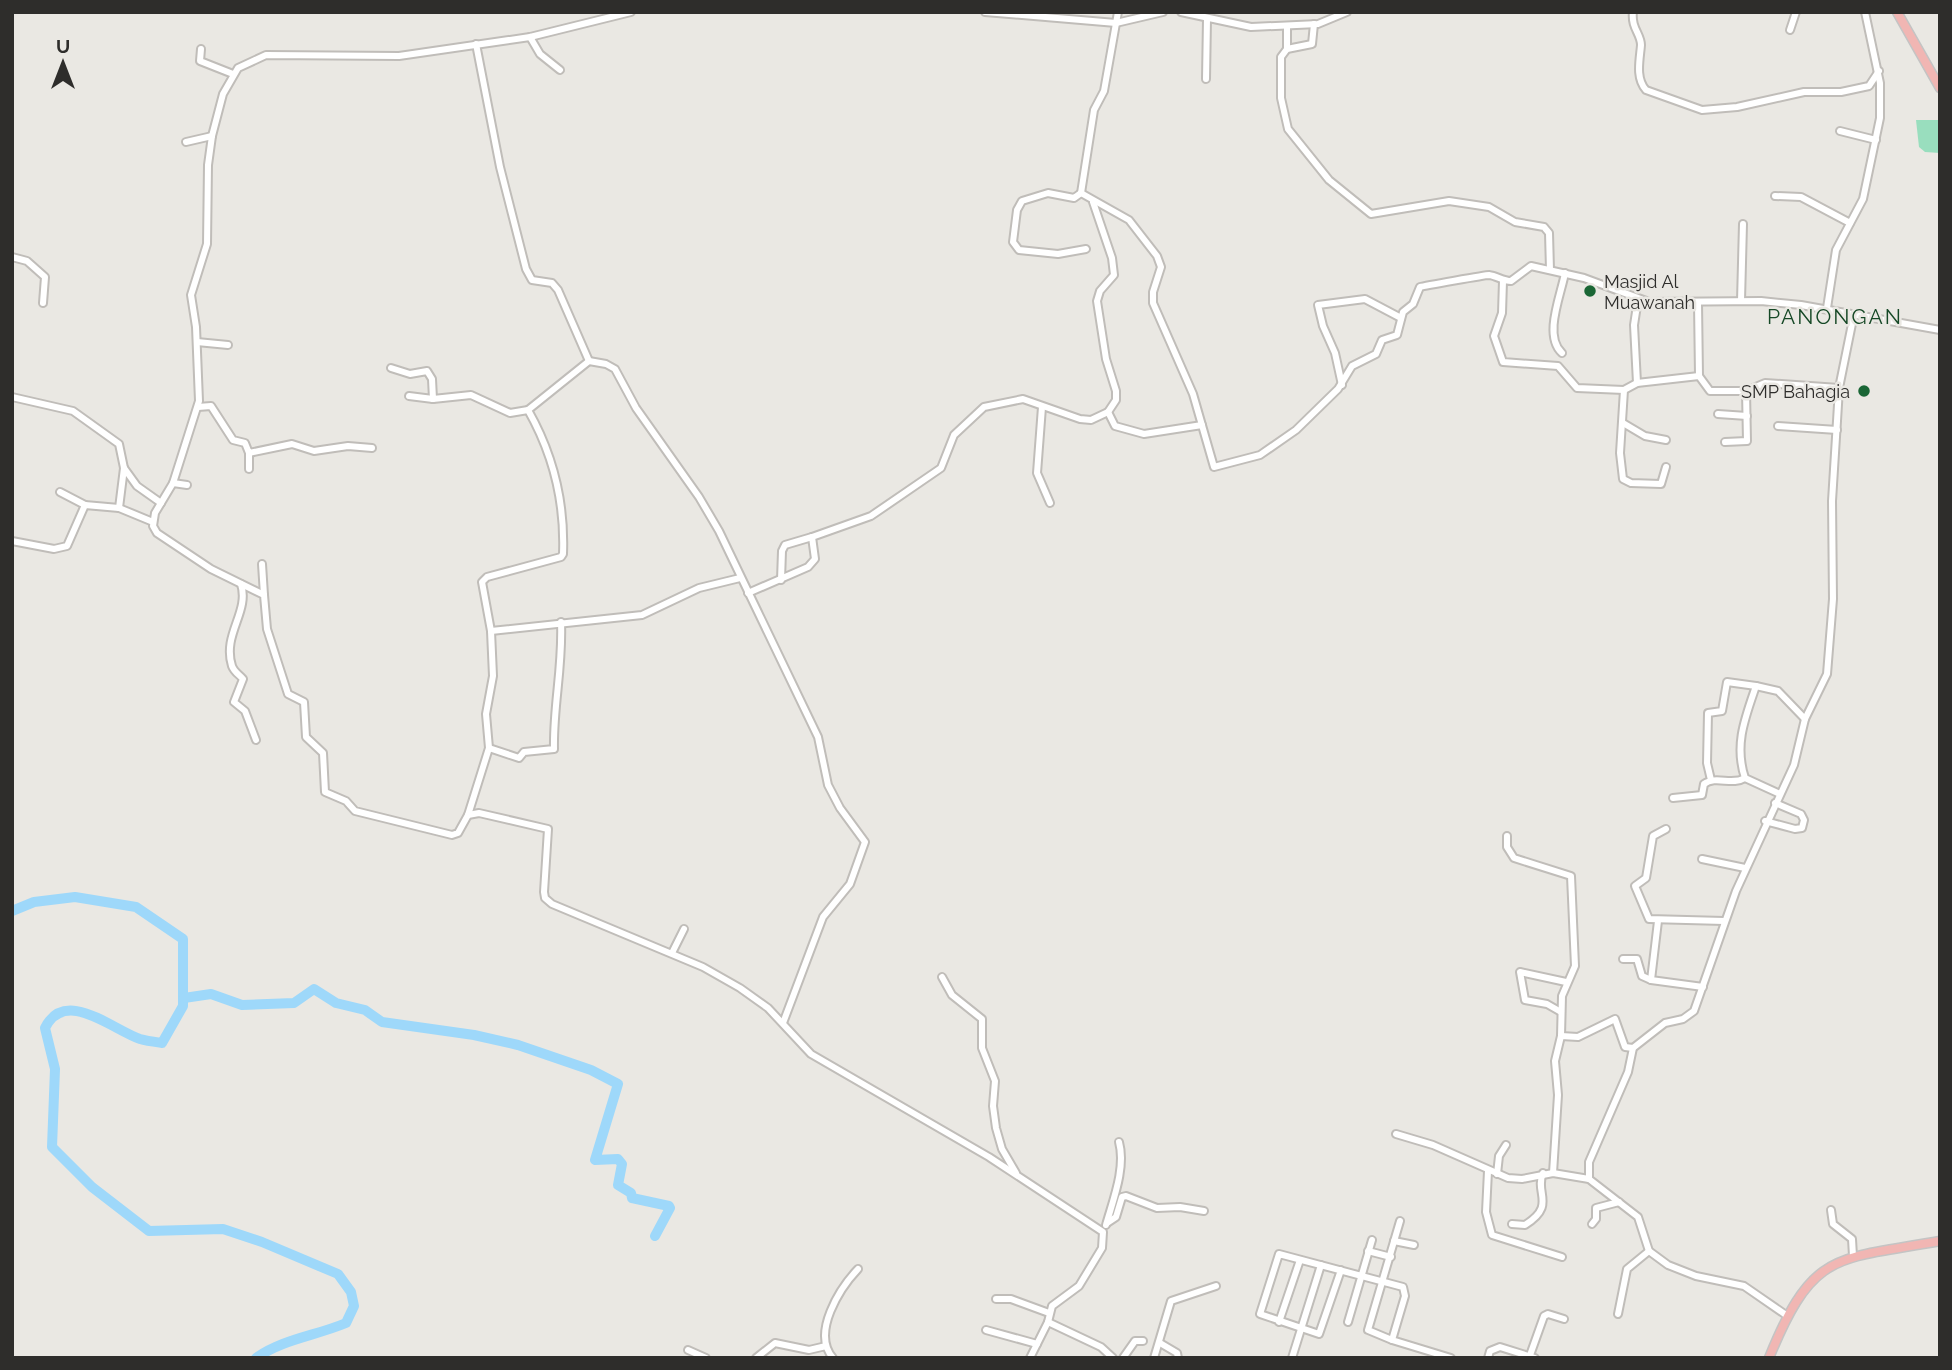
<svg xmlns="http://www.w3.org/2000/svg" width="1952" height="1370" font-family="Raleway,sans-serif">
<rect width="100%" height="100%" fill="#eae8e3"/>
<polygon fill="#99debe" points="1916,120 1940,120 1940,153 1925,152 1919,147"/>
<g fill="none" stroke-linecap="round" stroke-linejoin="round">
<g stroke="#9ed8fa" stroke-width="10">
<path d="M 12,911 L 34,902 L 75,897 L 136,907 L 183,939 L 183,1006 L 162,1043 C 155,1042 147,1041 140,1039 C 113,1030 65,987 45,1028 L 55,1069 L 52,1147 L 92,1187 L 149,1231 L 223,1229 L 262,1242 L 338,1274 L 351,1292 L 354,1306 L 346,1323 C 315,1336 283,1339 256,1358"/>
<polyline points="184,998 211,994 242,1005 294,1003 314,989 336,1003 365,1010 382,1022 474,1035 518,1045 591,1070 618,1084 595,1160 618,1159 622,1164 618,1185 631,1193 632,1198 669,1206 670,1208 655,1236"/>
</g>
<g stroke="#c0bdb9" stroke-width="10">
<g id="minor">
<polyline points="985,12 1116,23 1163,12"/>
<polyline points="1181,12 1251,27 1318,24 1347,12"/>
<path d="M 1633,12 C 1631,28 1641,34 1641,45 C 1640,59 1635,78 1646,90 L 1702,110 L 1737,107 L 1804,92 L 1841,92 L 1869,86 L 1879,71"/>
<polyline points="1314,24 1312,44 1287,49 1281,57 1281,98 1288,129 1329,180 1371,214 1449,201 1489,207 1515,222 1544,227 1549,233 1550,270"/>
<polyline points="1790,30 1796,12"/>
<polyline points="530,37 540,54 560,70"/>
<polyline points="476,44 500,167 526,269 532,280 552,283 558,290 589,361"/>
<polyline points="201,49 200,61 233,74"/>
<polyline points="1287,49 1287,26"/>
<polyline points="1206,79 1207,19"/>
<polyline points="1840,131 1876,140"/>
<polyline points="186,142 212,136"/>
<path d="M 1081,193 L 1129,220 L 1157,256 L 1161,267 L 1153,292 L 1153,303 L 1193,394 L 1214,467 L 1260,455 L 1296,430 L 1338,389 L 1352,366 L 1376,354 L 1382,340 L 1397,335 L 1403,312 L 1413,304 L 1420,287 C 1424,286 1485,275 1489,275 C 1497,276 1503,281 1511,281 L 1531,266 L 1584,278 L 1649,302 L 1761,301 L 1801,305 L 1940,330"/>
<polyline points="1081,193 1094,110 1104,91 1118,12"/>
<polyline points="1081,193 1074,198 1048,193 1022,201 1017,210 1013,242 1019,250 1058,254 1086,249"/>
<polyline points="1775,196 1801,197 1850,223"/>
<polyline points="12,257 27,261 45,277 43,303"/>
<polyline points="1503,281 1502,313 1494,336 1503,362 1558,366 1577,388 1624,390"/>
<polyline points="1741,301 1743,224"/>
<polyline points="1698,303 1699,376 1710,391 1746,391"/>
<polyline points="1827,308 1836,250 1863,199 1880,118 1880,83 1865,12"/>
<polyline points="197,342 228,345"/>
<path d="M 1562,353 C 1543,336 1561,295 1565,273"/>
<path d="M 589,361 L 528,410 C 553,454 565,503 563,554 L 561,557 L 487,577 L 482,582 L 491,631 L 493,676 L 486,714 L 489,748 L 468,815 L 458,833 L 452,835 L 355,811 L 346,801 L 325,792 L 323,753 L 306,737 L 304,702 L 288,694 L 267,629 L 264,595 L 211,569 L 157,533 L 153,526 L 155,513 L 173,483 L 199,401 L 196,327 L 191,295 L 207,244 L 208,165 L 212,136 L 223,94 L 238,68 L 266,55 L 399,56 L 530,37 L 631,12"/>
<polyline points="589,361 606,364 615,369 636,408 699,497 719,531 818,737 828,785 840,808 865,842 850,884 823,917 783,1023"/>
<polyline points="391,368 410,374 427,371 432,379 433,399 471,395 510,413 528,410"/>
<polyline points="1637,383 1634,325 1638,299"/>
<polyline points="1342,385 1335,353 1323,326 1318,305 1365,299 1401,318"/>
<polyline points="409,396 433,399"/>
<polyline points="12,397 73,411 119,444 124,468 119,508"/>
<polyline points="198,407 211,406 233,440 245,443 249,453 292,444 314,451 348,446 372,448"/>
<polyline points="1042,407 1037,473 1050,503"/>
<polyline points="1108,412 1115,426 1144,434 1202,425"/>
<polyline points="1718,414 1747,416"/>
<polyline points="1623,423 1645,436 1666,440"/>
<polyline points="1778,426 1837,430"/>
<polyline points="1725,442 1747,441 1746,391 1765,383 1839,388"/>
<polyline points="249,453 249,469"/>
<polyline points="1666,467 1661,484 1631,483 1623,479 1620,453 1624,390 1637,383 1699,376"/>
<polyline points="124,468 137,486 161,503"/>
<polyline points="173,483 187,485"/>
<polyline points="60,492 85,505"/>
<polyline points="12,541 54,549 67,546 85,505 119,508 153,522"/>
<polyline points="262,564 264,595"/>
<polyline points="781,580 782,551 785,545 812,537"/>
<path d="M 241,584 C 250,612 222,634 232,666 C 234,672 240,675 243,679 L 234,702 L 245,711 L 256,740"/>
<polyline points="748,593 808,567 815,559 812,537 871,516 941,468 954,435 984,407 1023,399 1080,419 1091,420 1108,412 1116,400 1116,391 1106,359 1097,301 1100,291 1114,275 1112,258 1093,202"/>
<polyline points="491,631 642,615 699,588 740,578"/>
<path d="M 489,748 L 519,758 L 524,752 L 554,749 C 553,706 563,667 561,622"/>
<polyline points="1711,780 1707,763 1708,713 1722,711 1727,682 1756,686"/>
<path d="M 1780,794 L 1745,778 C 1734,745 1745,718 1756,686 L 1778,691 L 1805,719"/>
<path d="M 1673,798 L 1702,795 L 1704,784 C 1716,775 1732,786 1745,778"/>
<polyline points="468,815 479,813 548,829 544,892 545,898 552,904 703,967 740,988 768,1008 811,1054 989,1157 1103,1232 1102,1248 1079,1286 1052,1306 1048,1322 1030,1358"/>
<polyline points="1765,821 1795,829 1802,828 1804,820 1801,814 1775,803"/>
<polyline points="1666,829 1653,836 1646,878 1635,886 1649,919 1724,921"/>
<polyline points="1507,836 1507,847 1514,858 1571,876 1575,966 1562,996 1561,1036 1555,1061 1558,1095 1553,1173"/>
<polyline points="1702,859 1745,868"/>
<polyline points="1658,921 1651,980 1703,987"/>
<polyline points="672,953 684,929"/>
<polyline points="1623,959 1637,959 1642,976 1651,980"/>
<polyline points="942,977 952,995 982,1019 982,1048 995,1081 993,1106 996,1128 1002,1149 1016,1173"/>
<polyline points="1561,1012 1547,1004 1525,1000 1520,972 1566,982"/>
<polyline points="1561,1036 1578,1037 1615,1019 1625,1047 1633,1048"/>
<polyline points="1396,1134 1433,1145 1508,1178 1522,1179 1553,1173 1589,1179 1638,1217 1649,1251 1668,1265 1696,1276 1744,1286 1786,1315"/>
<polyline points="1488,1171 1486,1212 1492,1235 1562,1257"/>
<polyline points="1497,1174 1499,1156 1506,1145"/>
<polyline points="1589,1179 1589,1162 1628,1072 1633,1048 1665,1023 1683,1019 1694,1011 1736,891 1794,765 1805,719 1827,674 1833,599 1832,501 1837,421 1839,388 1854,314"/>
<polyline points="1831,1210 1833,1224 1852,1239 1853,1256"/>
<polyline points="1107,1223 1116,1217 1122,1197 1126,1196 1157,1208 1180,1207 1204,1211"/>
<path d="M 1512,1224 L 1525,1225 C 1557,1205 1534,1193 1543,1173"/>
<polyline points="1592,1224 1596,1219 1596,1208 1619,1202"/>
<path d="M 1106,1225 C 1113,1200 1126,1168 1119,1142"/>
<polyline points="1394,1241 1414,1245"/>
<polyline points="1368,1251 1391,1257"/>
<polyline points="1341,1270 1319,1334 1260,1314 1279,1254 1403,1287 1405,1296 1392,1340 1451,1358"/>
<polyline points="996,1299 1011,1299 1049,1313"/>
<polyline points="1618,1314 1627,1269 1649,1251"/>
<polyline points="1048,1322 1101,1347 1113,1358"/>
<polyline points="1279,1322 1300,1260"/>
<polyline points="1348,1322 1372,1240"/>
<polyline points="986,1330 1037,1344"/>
<polyline points="1392,1340 1368,1330 1400,1221"/>
<polyline points="1160,1343 1177,1353 1178,1358"/>
<polyline points="688,1350 706,1358"/>
<polyline points="756,1358 775,1343 809,1350 826,1346"/>
<path d="M 833,1358 C 811,1333 840,1288 858,1269"/>
<polyline points="1123,1358 1135,1341 1143,1341"/>
<polyline points="1154,1358 1171,1301 1216,1286"/>
<polyline points="1292,1358 1321,1265"/>
<polyline points="1488,1358 1490,1351 1500,1347 1535,1358"/>
<polyline points="1529,1358 1544,1316 1548,1314 1564,1319"/>
</g>
</g>
<g stroke="#c4c4c4" stroke-width="11">
<g id="major">
<polyline points="1897,12 1940,88"/>
<path d="M 1769,1358 C 1813,1250 1835,1260 1940,1241"/>
</g>
</g>
<use href="#minor" stroke="#fff" stroke-width="6"/>
<use href="#major" stroke="#f1b6b3" stroke-width="8"/>
</g>
<g fill="#1a6635" stroke="#eae8e3" stroke-width="2.5">
<circle cx="1590" cy="291" r="7"/>
<circle cx="1864" cy="391" r="7"/>
</g>
<g text-anchor="middle" dominant-baseline="central" stroke-width="5" stroke-linejoin="round" paint-order="stroke">
<g font-size="18" fill="#2e2d2b" stroke="#eae8e3" text-anchor="start">
<text x="1604" y="281">Masjid Al<tspan x="1604" dy="21">Muawanah</tspan></text>
<text x="1850" y="391" text-anchor="end">SMP Bahagia</text>
</g>
<g font-size="21" letter-spacing="2" fill="#164826" stroke="#eae8e3">
<text x="1835" y="316">PANONGAN</text>
</g>
</g>
<rect width="1952" height="1370" fill="none" stroke="#2e2d2b" stroke-width="28"/>
<g transform="translate(63 63)" stroke="#eae8e3" stroke-width="5" paint-order="stroke">
<path d="M0-5L12 26L0 18L-12 26Z" fill="#2e2d2b"/>
<text y="-10" font-size="19" font-weight="bold" text-anchor="middle" fill="#2e2d2b">U</text>
</g>
</svg>
